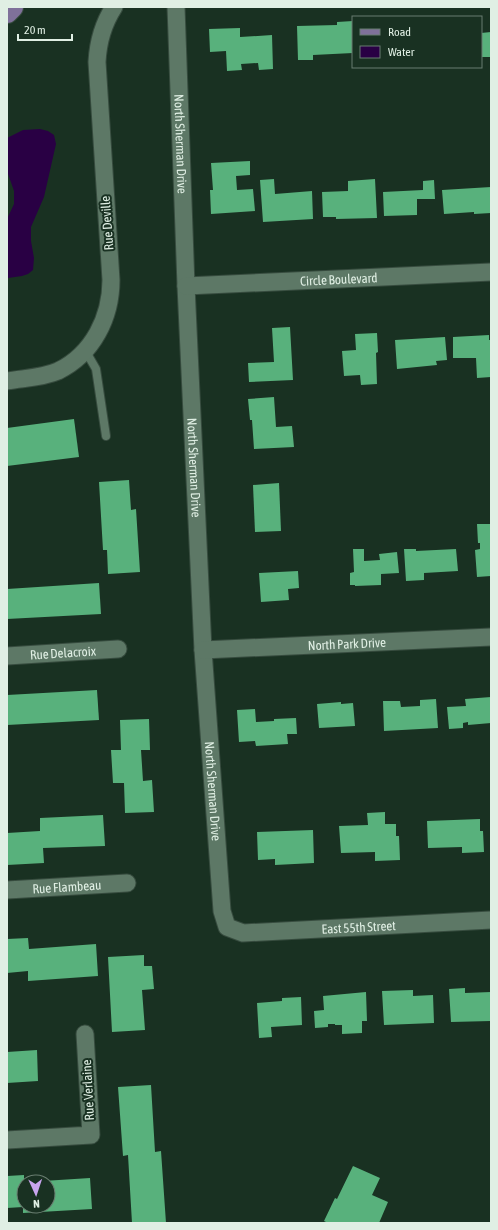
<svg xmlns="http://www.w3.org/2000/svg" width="498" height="1230" font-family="'Asap Condensed',sans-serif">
<rect width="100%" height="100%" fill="#193122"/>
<polygon fill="#290044" points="40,129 48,131 54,135 56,144 44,197 31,227 31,241 34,258 33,270 28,274 22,276 8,278 7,219 14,204 14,191 7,171 7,138 23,130"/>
<g fill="#58b17c">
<polygon points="353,21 353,53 313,55 313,60 298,60 297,26 337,25 337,22"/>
<polygon points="240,28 240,37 272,35 273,69 259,70 258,63 241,64 242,70 227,71 226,51 210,52 209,29"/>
<polygon points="491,32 491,57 481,57 481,33"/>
<polygon points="250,161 250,175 236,176 237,190 253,189 255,211 211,214 210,190 213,190 211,163"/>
<polygon points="274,179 275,194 312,191 313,219 263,222 260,180"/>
<polygon points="375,179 377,218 336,219 336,217 323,217 322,192 348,191 348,181"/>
<polygon points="434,180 435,199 417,199 417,215 384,216 383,192 423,190 423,181"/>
<polygon points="491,187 491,213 474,214 474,212 444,214 442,190"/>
<polygon points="290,327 293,380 249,382 248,363 274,362 272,328"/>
<polygon points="377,333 378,352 376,353 377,384 361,385 360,375 344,376 342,351 356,350 355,334"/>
<polygon points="489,335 489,340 491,340 491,377 477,378 476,358 453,358 453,337"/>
<polygon points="445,337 447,360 436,361 437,365 397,369 395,340"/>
<polygon points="274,397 276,427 292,426 294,447 254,449 252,420 250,420 248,399"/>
<polygon points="74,419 79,457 7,466 7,428"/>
<polygon points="129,480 131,510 136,509 140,572 108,574 107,550 103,550 99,482"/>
<polygon points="279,483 281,531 255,532 253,485"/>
<polygon points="477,524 491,524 491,576 477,577 475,550 480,549 480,543 478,543"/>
<polygon points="353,549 364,549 364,561 380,560 379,554 397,552 399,573 381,574 381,585 355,586 355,585 350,585 350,573 354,572"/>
<polygon points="404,549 416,549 416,551 456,549 458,571 424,573 424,580 406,581"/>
<polygon points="298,571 299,588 288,589 289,600 261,602 259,573"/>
<polygon points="99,583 101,614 7,619 7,589"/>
<polygon points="97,690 99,720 7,725 7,695"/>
<polygon points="491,697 491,723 468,725 468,722 463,723 463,728 449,729 447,707 466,706 465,699"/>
<polygon points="436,699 438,728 384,731 383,701 400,701 401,707 420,706 420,700"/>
<polygon points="341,702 341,704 353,703 355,726 319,728 317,704"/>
<polygon points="255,709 256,722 274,721 274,719 296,718 297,734 287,734 288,744 256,746 255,741 239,742 237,710"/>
<polygon points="149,719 150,750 141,750 143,781 152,780 154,812 125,813 124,783 113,783 111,750 121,750 120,720"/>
<polygon points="385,812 385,824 396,824 396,836 399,836 400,860 375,861 375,852 341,853 339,826 368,825 367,813"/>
<polygon points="103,815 105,846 43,848 44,863 7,865 7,833 40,831 40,818"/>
<polygon points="480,819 480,831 483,831 484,852 462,853 462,847 428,848 427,821"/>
<polygon points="313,830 314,863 275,865 275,859 258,860 257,832"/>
<polygon points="28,938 29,949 96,944 98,976 28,981 28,971 7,973 7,939"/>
<polygon points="144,955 144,966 152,966 154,989 142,990 145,1030 112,1032 108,957"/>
<polygon points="465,988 465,993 491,992 491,1021 451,1022 449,989"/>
<polygon points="413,990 413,996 433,995 434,1023 384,1025 382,991"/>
<polygon points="366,992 367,1021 362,1021 362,1033 342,1034 342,1025 335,1025 335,1024 328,1024 328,1027 315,1028 314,1011 324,1010 323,996"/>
<polygon points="301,997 302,1025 271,1027 272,1037 259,1038 257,1003 282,1001 282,998"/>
<polygon points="37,1050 38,1081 7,1083 7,1052"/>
<polygon points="151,1085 155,1152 161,1151 166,1223 132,1223 128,1155 123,1156 118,1087"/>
<polygon points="353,1166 380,1178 372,1195 388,1202 379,1223 375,1222 375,1223 328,1223 324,1221 335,1198 337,1199"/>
<polygon points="24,1175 24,1206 48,1206 48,1182 43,1182 43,1181 90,1178 92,1209 23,1213 23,1207 7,1208 7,1176"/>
</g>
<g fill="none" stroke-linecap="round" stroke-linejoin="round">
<g stroke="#374c3f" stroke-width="10">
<polyline id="lane" points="85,350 96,369 106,436"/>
</g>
<g stroke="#374c3f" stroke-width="19">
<g id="street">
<path id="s1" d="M 176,7 L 186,286 L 203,650 L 222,911 L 227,927 L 243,933 L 491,920"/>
<path id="s2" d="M 186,286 L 491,272"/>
<path d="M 7,381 C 24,378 42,378 58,371 C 93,354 111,317 111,280 L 97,62 C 98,42 103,24 114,7"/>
<path id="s3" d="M 203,650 L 491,637"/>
<path id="s4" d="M 7,656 L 118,649"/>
<path id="s5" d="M 7,890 L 127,883"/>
<polyline points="7,1140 91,1135 85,1034"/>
</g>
</g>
<g stroke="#374c3f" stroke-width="24">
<polyline id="primary" points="7,12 12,7"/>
</g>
<use href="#lane" stroke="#5d7866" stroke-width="8"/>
<use href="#street" stroke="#5d7866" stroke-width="17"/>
<use href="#primary" stroke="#7f719a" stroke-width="22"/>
</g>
<g text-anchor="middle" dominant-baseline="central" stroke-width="4" stroke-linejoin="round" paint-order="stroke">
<g font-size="13" fill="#e0efe4" stroke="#193122">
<text stroke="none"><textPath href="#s1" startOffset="137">North Sherman Drive</textPath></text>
<text transform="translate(107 223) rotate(-94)">Rue Deville</text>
<text stroke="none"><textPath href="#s2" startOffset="153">Circle Boulevard</textPath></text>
<text stroke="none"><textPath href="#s1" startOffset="461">North Sherman Drive</textPath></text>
<text stroke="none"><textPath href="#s3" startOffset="144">North Park Drive</textPath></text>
<text stroke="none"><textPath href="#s4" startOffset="56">Rue Delacroix</textPath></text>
<text stroke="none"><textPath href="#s1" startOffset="785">North Sherman Drive</textPath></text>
<text stroke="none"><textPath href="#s5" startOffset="60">Rue Flambeau</textPath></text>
<text stroke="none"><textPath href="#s1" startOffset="1055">East 55th Street</textPath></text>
<text transform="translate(88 1090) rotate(-93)">Rue Verlaine</text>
</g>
</g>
<rect width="498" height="1230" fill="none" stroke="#e0efe4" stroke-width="16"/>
<rect x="352" y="16" width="130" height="52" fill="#193122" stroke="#697d70"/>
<rect x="360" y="29" width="20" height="6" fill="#7f719a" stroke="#697d70"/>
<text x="388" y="36" font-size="12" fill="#e0efe4">Road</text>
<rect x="360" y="46" width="20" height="12" fill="#290044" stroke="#697d70"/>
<text x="388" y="56" font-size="12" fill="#e0efe4">Water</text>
<g transform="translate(36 1194) rotate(177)"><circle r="19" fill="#193122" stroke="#697d70"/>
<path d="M0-3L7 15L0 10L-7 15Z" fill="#c9a5ee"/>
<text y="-6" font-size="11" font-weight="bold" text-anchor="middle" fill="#e0efe4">N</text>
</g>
<path d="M18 34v6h54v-6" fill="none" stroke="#e0efe4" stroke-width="2"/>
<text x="24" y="34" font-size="12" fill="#e0efe4" stroke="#193122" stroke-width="3" paint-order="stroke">20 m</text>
</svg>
